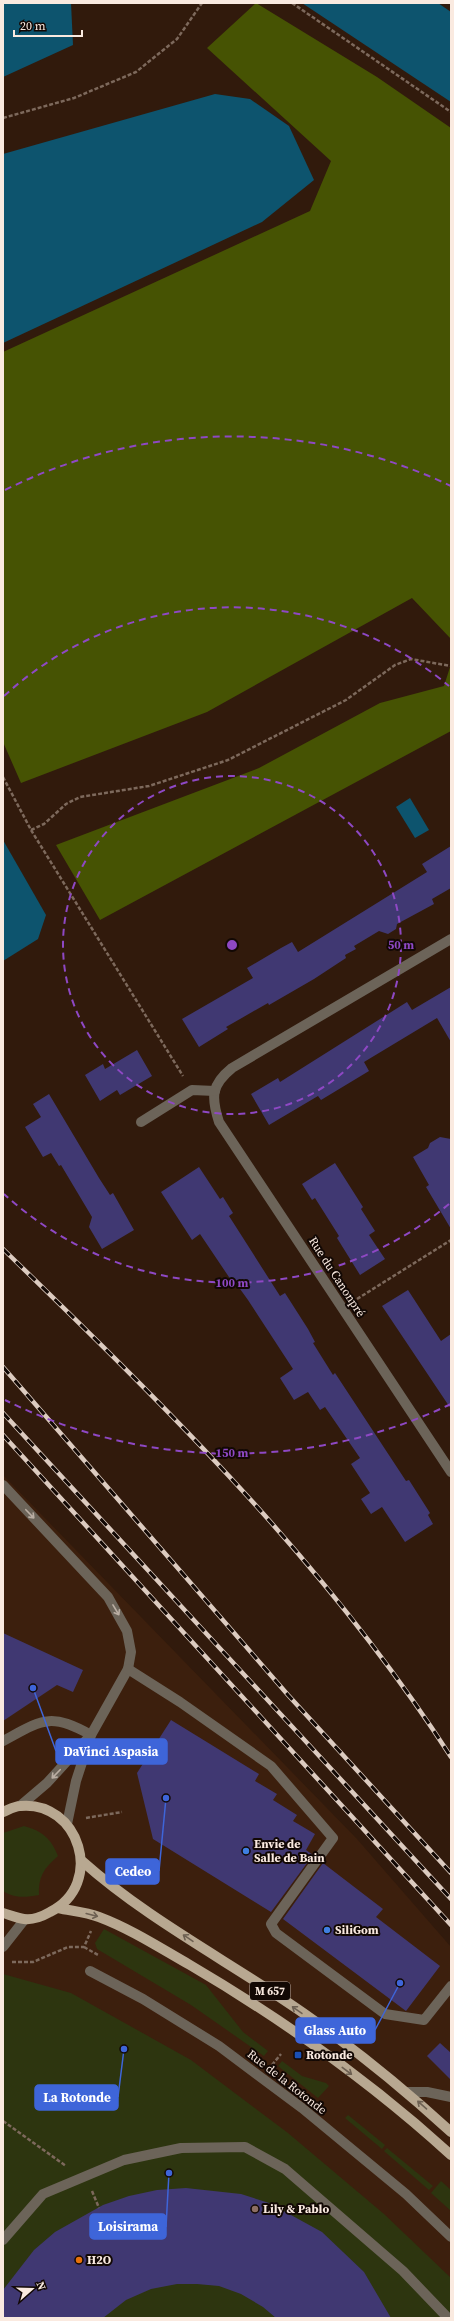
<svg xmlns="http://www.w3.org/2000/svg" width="454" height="2321" font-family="'Source Serif 4',serif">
<rect width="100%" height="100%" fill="#311a0c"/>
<polygon fill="#3c1f0d" points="3,1475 357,1839 451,1947 451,2318 3,2318"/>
<g fill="#2d350f">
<path d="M 24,1826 C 42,1831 51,1838 58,1856 C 44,1868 38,1877 39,1895 C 26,1897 15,1899 3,1891 L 3,1833 Z"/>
<polygon points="104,1929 206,1985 243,2032 268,2051 264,2056 191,2005 97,1949 95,1943"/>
<polygon points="3,1974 71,1993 191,2060 288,2133 384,2214 451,2278 451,2318 3,2318"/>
<polygon points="282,2061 302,2076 326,2083 329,2086 318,2098 278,2066"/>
<polygon points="348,2115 385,2145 382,2149 345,2118"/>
<polygon points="387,2148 433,2186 429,2190 384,2151"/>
<polygon points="441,2181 451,2190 451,2211 431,2193"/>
</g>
<g fill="#465303">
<polygon points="256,3 377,77 451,128 451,639 412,598 207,712 21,783 3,742 3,352 310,211 331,161 207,48"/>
<polygon points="451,664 451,731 100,920 56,845 259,768 380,703 444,686"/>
</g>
<g fill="#0d546e">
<polygon points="3,3 71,3 73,45 3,77"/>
<polygon points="302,3 438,3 451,12 451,102"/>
<polygon points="215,94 250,99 289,126 314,180 262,222 3,343 3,154"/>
<polygon points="410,798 429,830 415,838 396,807"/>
<polygon points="3,840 46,915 38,939 3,961"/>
</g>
<g fill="#403872">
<polygon points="451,846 451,888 432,899 434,904 397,924 396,929 388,934 379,931 354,946 356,949 345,955 346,958 314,979 269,1005 268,1003 226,1027 228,1029 199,1047 182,1019 253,978 247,968 281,948 292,942 298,952 427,872 422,864"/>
<polygon points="451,987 451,1042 437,1018 364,1062 369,1071 321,1100 318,1096 269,1125 251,1094 278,1078 280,1082 407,1002 412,1010"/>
<polygon points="137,1050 152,1076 120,1095 117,1090 100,1101 85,1075 103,1064 105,1069"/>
<polygon points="49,1094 99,1178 110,1195 113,1193 134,1230 102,1249 89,1227 92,1217 61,1165 59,1166 51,1153 43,1157 25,1127 41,1117 33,1104"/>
<polygon points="440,1137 451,1139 451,1229 426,1187 429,1185 413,1157 428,1148 430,1143"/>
<polygon points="335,1163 363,1207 361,1209 375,1231 369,1235 385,1259 360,1275 337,1238 339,1236 315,1198 312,1200 302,1184"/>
<polygon points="199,1167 220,1199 223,1197 233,1213 229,1216 280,1296 285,1293 308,1329 315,1342 313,1343 333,1375 335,1373 406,1481 409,1480 430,1513 428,1515 433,1524 405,1542 382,1507 371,1514 361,1499 370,1493 351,1464 360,1458 325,1407 320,1410 308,1392 294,1400 280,1378 293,1369 248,1300 235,1282 233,1283 200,1234 192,1240 161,1192"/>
<polygon points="408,1290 441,1341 451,1334 451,1409 382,1306"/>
<polygon points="3,1633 83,1670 73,1692 57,1685 3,1721"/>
<polygon points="171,1720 259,1774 255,1781 277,1794 273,1800 297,1815 293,1821 315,1834 306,1850 313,1855 271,1912 153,1839 137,1773"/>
<polygon points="323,1863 383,1909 376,1917 440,1966 406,2011 283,1919"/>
<polygon points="440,2043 451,2053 451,2080 427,2056"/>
<polygon points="186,2188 241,2194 269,2203 322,2232 364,2272 391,2318 276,2318 263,2307 241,2294 219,2286 197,2284 177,2284 151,2289 126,2300 103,2318 3,2318 3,2290 34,2250 55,2232 103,2205 129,2196 157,2190"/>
</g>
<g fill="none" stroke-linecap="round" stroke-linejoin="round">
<g stroke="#7d695c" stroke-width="2.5" stroke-dasharray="4 2" stroke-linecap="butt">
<polyline points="292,3 451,112"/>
<polyline points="3,118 74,98 136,72 177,39 202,3"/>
<polyline points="3,777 31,830 183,1076"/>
<polyline points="31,830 44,824 66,804 80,797 149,786 228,760 346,700 395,665 411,659 451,666"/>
<polyline points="357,1299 451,1240"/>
<polyline points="86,1818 122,1812"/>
<polyline points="84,1947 98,1955"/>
<polyline points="12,1962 33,1962 68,1947 84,1947 91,1931"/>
<polyline points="272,2065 281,2054"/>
<polyline points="3,2121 66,2166"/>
<polyline points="92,2191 99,2208"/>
</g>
<g stroke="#6c6459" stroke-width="10">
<path d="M 451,939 L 232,1068 C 211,1085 211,1097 219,1122 L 451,1472"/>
<polyline points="141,1122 192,1090 215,1091"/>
<polyline points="3,1485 108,1597 127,1631 131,1652 128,1669 91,1735 76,1781 67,1824"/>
<polyline points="128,1669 180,1702 271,1766 333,1838 271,1924 276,1933 385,2014 424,2020 451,1986"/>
<path d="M 3,1741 C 42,1720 50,1712 91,1735"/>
<polyline points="20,1806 47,1783 88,1738"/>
<polyline points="3,1947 25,1919"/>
<polyline points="90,1971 143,1999 219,2046 302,2108 406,2194 451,2237"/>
<polyline points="406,2092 427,2092 451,2097"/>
<polyline points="3,2240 43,2194 124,2160 181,2148 245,2147 285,2169 403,2271 448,2318"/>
</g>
<g stroke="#b8a891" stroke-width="10">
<path d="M 3,1812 C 8,1810 15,1806 20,1806 C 79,1800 106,1884 50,1912 C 43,1916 32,1920 24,1919 C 17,1918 10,1915 3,1913"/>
<path d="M 82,1861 C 138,1911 206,1949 269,1990 C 334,2032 394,2080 451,2132"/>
<path d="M 58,1908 C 72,1911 86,1912 99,1917 C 131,1929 160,1948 190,1965 C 282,2019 372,2083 451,2155"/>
</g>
<g stroke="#dccbc0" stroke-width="4.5">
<g id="rail">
<path d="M 3,1249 C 168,1409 326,1563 451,1757"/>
<polyline points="3,1367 288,1695 451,1873"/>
<polyline points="3,1413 451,1899"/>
<polyline points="3,1435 451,1925"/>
</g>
</g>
<use href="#rail" stroke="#120804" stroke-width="3" stroke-dasharray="9" stroke-linecap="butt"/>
</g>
<defs><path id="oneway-shaft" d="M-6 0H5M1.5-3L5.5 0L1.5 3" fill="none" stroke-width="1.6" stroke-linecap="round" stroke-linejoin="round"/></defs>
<g stroke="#baaea3">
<use href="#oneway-shaft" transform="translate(30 1514) rotate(46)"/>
<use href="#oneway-shaft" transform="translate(116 1610) rotate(59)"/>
<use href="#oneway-shaft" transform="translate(56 1774) rotate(134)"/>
</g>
<g stroke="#6d6052">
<use href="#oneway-shaft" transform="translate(92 1915) rotate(14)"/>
<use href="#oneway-shaft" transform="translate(188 1938) rotate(-146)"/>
<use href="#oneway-shaft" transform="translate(297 2010) rotate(-145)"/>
<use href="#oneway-shaft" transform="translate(347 2071) rotate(37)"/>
<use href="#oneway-shaft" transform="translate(422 2105) rotate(-139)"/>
</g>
<g fill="none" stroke="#8e48c4" stroke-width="2" stroke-dasharray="7 5">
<circle cx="232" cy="945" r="169"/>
<path d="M449 1204A338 338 0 0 1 4 1194M4 696A338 338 0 0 1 449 686"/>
<path d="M451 1404A508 508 0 0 1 5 1400M5 490A508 508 0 0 1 451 486"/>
</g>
<g fill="#3f7fe0" stroke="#120804" stroke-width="1.5">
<circle cx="246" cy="1851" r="4"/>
<circle cx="327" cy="1930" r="4"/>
</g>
<rect fill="#1a4fb4" stroke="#120804" stroke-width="1.5" x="294" y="2051" width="8" height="8" rx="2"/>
<circle fill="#8d6e63" stroke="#120804" stroke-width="1.5" cx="255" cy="2209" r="4"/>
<circle fill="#e8710a" stroke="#120804" stroke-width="1.5" cx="79" cy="2260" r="4"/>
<g text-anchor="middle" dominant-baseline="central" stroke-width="4" stroke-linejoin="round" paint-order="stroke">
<rect fill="#120804" stroke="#b4a69e" stroke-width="1" x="250" y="1982" width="40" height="18" rx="3"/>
<g font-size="11" font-weight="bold" fill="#faeae0">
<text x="270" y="1991">M 657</text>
</g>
<g font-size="12" fill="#faeae0" stroke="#120804">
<text transform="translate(337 1277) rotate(57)">Rue du Canonpré</text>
<text transform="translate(287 2082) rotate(38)">Rue de la Rotonde</text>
</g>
<g font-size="12" font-weight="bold" fill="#faeae0" stroke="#120804" text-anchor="start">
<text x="254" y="1844">Envie de<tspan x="254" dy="14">Salle de Bain</tspan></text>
<text x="335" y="1930">SiliGom</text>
<text x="306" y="2055">Rotonde</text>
<text x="263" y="2209">Lily &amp; Pablo</text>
<text x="87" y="2260">H2O</text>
</g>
</g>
<circle cx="232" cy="945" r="6" fill="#8e48c4" stroke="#120804" stroke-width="2"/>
<g font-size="12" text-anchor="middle" font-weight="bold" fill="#8e48c4" stroke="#120804" stroke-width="4" stroke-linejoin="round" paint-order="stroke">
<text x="401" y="949">50 m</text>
<text x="232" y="1287">100 m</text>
<text x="232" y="1457">150 m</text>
</g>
<path fill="none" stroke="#3e65d9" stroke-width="1.5" d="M33 1688L56 1751M166 1798L159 1871M400 1983L375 2030M124 2049L118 2097M169 2173L166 2227"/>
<g fill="#3e65d9" stroke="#120804" stroke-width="1.5">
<circle cx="33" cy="1688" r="4"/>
<circle cx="166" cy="1798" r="4"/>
<circle cx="400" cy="1983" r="4"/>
<circle cx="124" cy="2049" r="4"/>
<circle cx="169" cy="2173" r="4"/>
</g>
<g fill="#3e65d9" stroke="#3e65d9" stroke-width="1.5">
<rect x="56" y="1739" width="111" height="25" rx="4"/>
<rect x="106" y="1859" width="53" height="25" rx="4"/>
<rect x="296" y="2018" width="79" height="25" rx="4"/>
<rect x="35" y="2085" width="83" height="25" rx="4"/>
<rect x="90" y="2214" width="76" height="25" rx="4"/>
</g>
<g font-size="13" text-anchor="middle" font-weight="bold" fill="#fff">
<text x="111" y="1756">DaVinci Aspasia</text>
<text x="133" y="1876">Cedeo</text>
<text x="335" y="2035">Glass Auto</text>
<text x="77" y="2102">La Rotonde</text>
<text x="128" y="2231">Loisirama</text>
</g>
<rect width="454" height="2321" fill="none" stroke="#faeae0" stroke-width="8"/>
<g transform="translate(32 2289) rotate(70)" stroke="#120804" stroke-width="3" paint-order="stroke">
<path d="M0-3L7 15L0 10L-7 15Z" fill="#faeae0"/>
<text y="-6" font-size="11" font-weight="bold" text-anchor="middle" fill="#faeae0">N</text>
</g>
<path d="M14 30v6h68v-6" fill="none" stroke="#faeae0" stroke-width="2"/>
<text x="20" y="30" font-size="12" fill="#faeae0" stroke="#120804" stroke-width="3" paint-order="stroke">20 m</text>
</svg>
